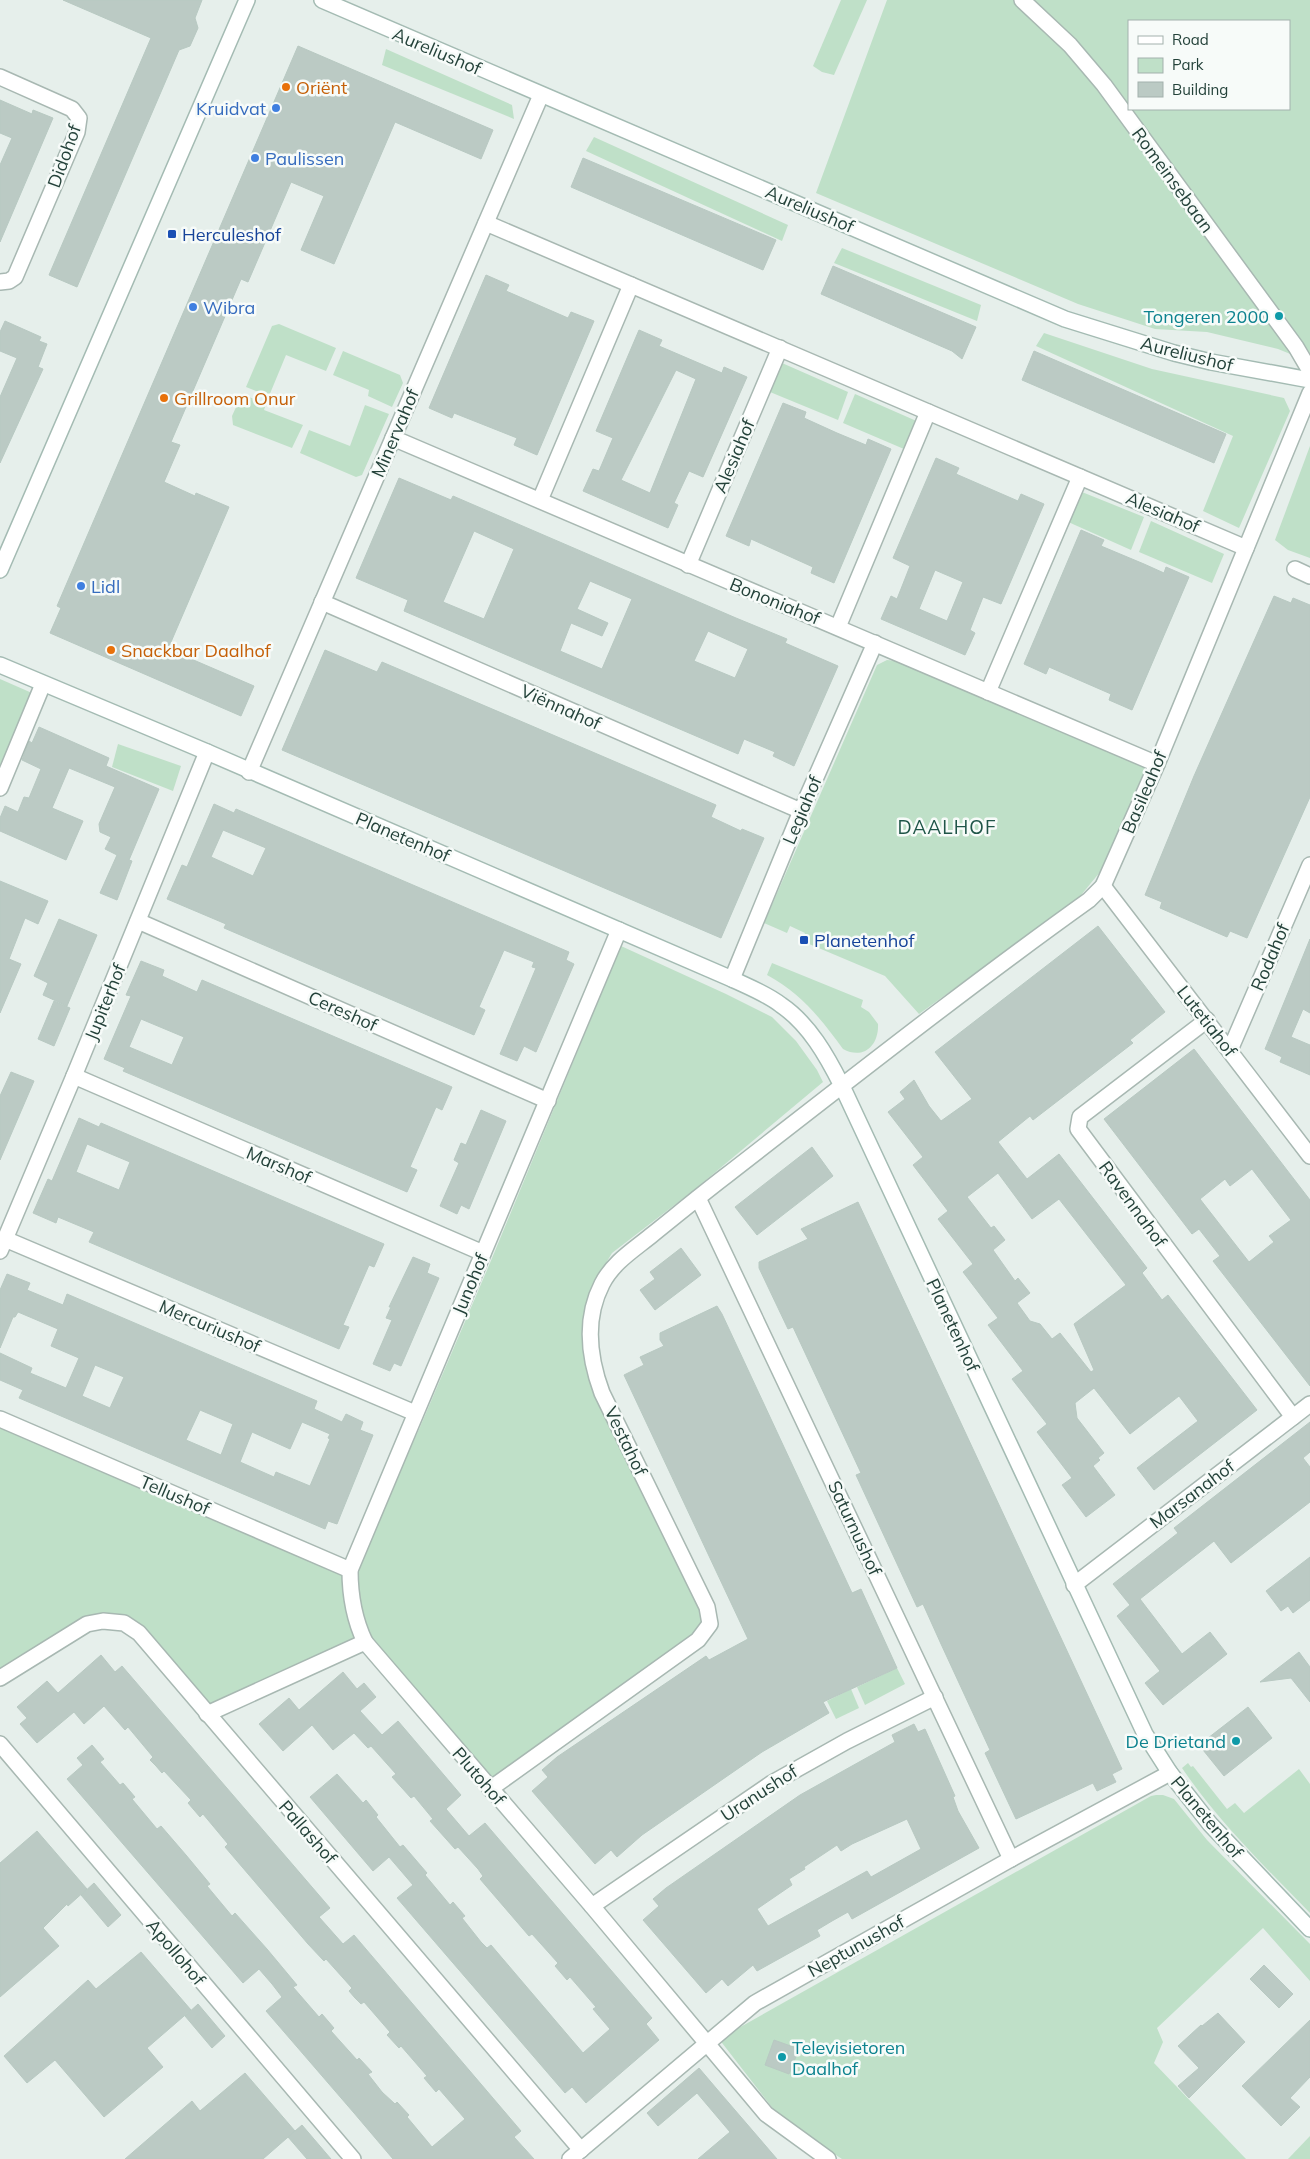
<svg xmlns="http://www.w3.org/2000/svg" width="1310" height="2159" font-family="Mulish,sans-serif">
<rect width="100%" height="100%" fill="#e6efeb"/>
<g fill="#bfe0c8" fill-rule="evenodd">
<polygon points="841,0 867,0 834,75 822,72 813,66"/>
<path d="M 887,0 L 1310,0 L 1310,362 L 1278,349 L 1207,332 L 1155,329 L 1078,304 L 816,193 ZM 1129,21 L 1289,21 L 1289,109 L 1129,109 Z"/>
<polygon points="386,49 512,105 514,119 382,65"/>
<polygon points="594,137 788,225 782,241 586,151"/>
<polygon points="842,248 981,305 977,321 834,263"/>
<polygon points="279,324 336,348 326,371 286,355 269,396 246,387 272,326"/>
<polygon points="1044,333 1152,369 1284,398 1290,411 1239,528 1203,511 1233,436 1036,346"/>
<polygon points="343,351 400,375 403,383 392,407 368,396 369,390 333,375"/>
<polygon points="782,363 848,392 838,420 770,392"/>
<polygon points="242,394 266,404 264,410 303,425 292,448 233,425 232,416"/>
<polygon points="855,394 921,423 911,452 843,423"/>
<polygon points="365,405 389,414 362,475 356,477 300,453 309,430 350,446"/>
<polygon points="1310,446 1310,558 1288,550 1275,540"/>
<polygon points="1077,490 1144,517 1131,550 1066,521"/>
<polygon points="1151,521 1224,554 1212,583 1139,552"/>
<polygon points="887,660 897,661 1148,765 1100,872 1077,900 919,1014 885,976 802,941 805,933 790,926 787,933 764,923 877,665"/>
<polygon points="0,679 32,693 0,767"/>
<polygon points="118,744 181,766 173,791 112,767"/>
<polygon points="621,946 726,994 772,1017 796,1041 817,1070 823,1082 694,1190 612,1253 591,1288 583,1326 583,1351 587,1374 642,1492 705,1605 708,1621 698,1637 492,1785 358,1622 353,1583 360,1558 420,1427 490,1263"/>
<path d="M 772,963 L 863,1000 L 861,1007 L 869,1012 L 878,1024 C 879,1046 863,1060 843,1049 C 821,1019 801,993 767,975 Z"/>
<polygon points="0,1424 344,1576 357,1641 208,1709 119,1615 0,1671"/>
<polygon points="897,1668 905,1684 865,1705 857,1687"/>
<polygon points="851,1689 859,1708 836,1719 827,1701"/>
<path d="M 1188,1763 L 1191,1767 L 1193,1766 L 1227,1809 L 1235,1803 L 1244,1813 L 1299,1769 L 1310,1784 L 1310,1913 C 1265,1867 1218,1821 1182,1768 Z"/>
<polygon points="1156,1795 1163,1795 1174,1799 1207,1840 1310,1944 1310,1981 1263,1928 1157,2028 1163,2042 1154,2063 1246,2159 842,2159 781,2119 719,2039 1151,1796"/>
<polygon points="1310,2136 1310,2159 1288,2159"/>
</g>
<g fill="#bbcac4" stroke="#b8c9c2" fill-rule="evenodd">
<polygon points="63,0 202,0 195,18 198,28 190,46 179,50 77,287 49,275 151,38"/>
<polygon points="298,46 493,130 481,159 395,122 334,264 301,250 324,196 291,182 248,282 241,279 177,428 171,442 180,445 164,482 195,496 196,493 229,507 168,649 254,686 241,716 50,633 61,608 57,606"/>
<polygon points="0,100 32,114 33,110 53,118 0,242 0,165 12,138 0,133"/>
<polygon points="583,158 776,240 763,270 571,187"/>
<polygon points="833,266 976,327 962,359 952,351 821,294"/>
<polygon points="486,275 509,285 506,291 568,318 571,312 594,321 537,455 514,445 517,438 454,413 452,418 429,408"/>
<polygon points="5,321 41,337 39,341 47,344 38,367 43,369 0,463 0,397 17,358 0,351 0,332"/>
<path d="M 639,330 L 662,340 L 659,346 L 722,373 L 724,367 L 747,377 L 703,477 L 689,471 L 674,503 L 678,505 L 668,528 L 583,491 L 593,469 L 599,471 L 613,438 L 596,431 ZM 676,370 L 696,379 L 650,493 L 621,480 Z"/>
<polygon points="1034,351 1226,434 1214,463 1022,380"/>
<polygon points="783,403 806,412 804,418 837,433 866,445 868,439 891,449 834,583 811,573 813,567 751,539 749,546 726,536"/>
<path d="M 936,458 L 959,468 L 956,474 L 1018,501 L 1021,494 L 1044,504 L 1001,604 L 983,597 L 970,630 L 975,633 L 965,655 L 881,619 L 891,596 L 897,599 L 910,566 L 893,558 ZM 935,570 L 963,582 L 947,621 L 919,609 Z"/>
<path d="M 399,478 L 451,500 L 453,496 L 736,618 L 787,639 L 785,643 L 838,666 L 794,766 L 773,756 L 775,752 L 744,739 L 738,754 L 404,611 L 408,600 L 356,578 ZM 474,531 L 514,549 L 484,619 L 443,602 ZM 590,581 L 632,599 L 602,669 L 560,651 L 571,623 L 602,636 L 608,623 L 577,609 ZM 708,631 L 748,649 L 735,678 L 694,661 Z"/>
<polygon points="1081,530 1104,540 1101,546 1144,564 1164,573 1166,567 1189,577 1132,710 1109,700 1111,694 1049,667 1046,674 1024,664"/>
<polygon points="1274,596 1291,603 1293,598 1310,605 1310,797 1247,938 1230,931 1227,937 1160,908 1162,902 1145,895 1194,776"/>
<polygon points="325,650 377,672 382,662 532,726 716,805 711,817 741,831 742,829 764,838 721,938 282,750"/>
<polygon points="39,727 109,758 106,766 159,789 129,860 132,861 117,900 100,893 117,855 105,849 111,837 100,832 99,824 115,787 69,768 52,808 83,821 66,860 0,831 0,818 5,806 18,812 24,797 29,798 41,769 22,760 29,741 32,743"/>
<path d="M 214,804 L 234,813 L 236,809 L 569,952 L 566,960 L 574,964 L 536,1052 L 524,1046 L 517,1061 L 500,1054 L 536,968 L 532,967 L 534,962 L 504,950 L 479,1007 L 485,1010 L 474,1035 L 224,928 L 226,924 L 167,899 L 182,865 L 187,867 ZM 223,830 L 266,848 L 253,876 L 211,857 Z"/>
<polygon points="0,881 48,901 38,924 25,918 9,959 21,964 0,1013"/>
<polygon points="59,919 97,935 67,1006 43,995 48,983 34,976"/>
<path d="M 1098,926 L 1165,1012 L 1130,1040 L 1133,1043 L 1033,1120 L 1030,1116 L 998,1142 L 1027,1179 L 1059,1154 L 1147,1268 L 1142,1273 L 1162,1300 L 1168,1295 L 1257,1410 L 1154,1490 L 1137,1468 L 1198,1421 L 1179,1396 L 1130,1434 L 1094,1388 L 1075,1403 L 1077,1418 L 1104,1453 L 1098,1458 L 1100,1460 L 1093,1466 L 1115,1495 L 1086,1517 L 1062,1485 L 1072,1478 L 1037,1432 L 1047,1424 L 1012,1379 L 1023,1371 L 988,1325 L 998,1318 L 963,1272 L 973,1264 L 938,1219 L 948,1211 L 913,1165 L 923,1157 L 888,1112 L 905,1099 L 900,1092 L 914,1080 L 929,1106 L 941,1121 L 972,1099 L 935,1052 ZM 998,1173 L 1032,1219 L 1059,1199 L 1126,1285 L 1074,1324 L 1094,1370 L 1091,1372 L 1060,1333 L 1052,1339 L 1040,1324 L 1030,1321 L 1017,1303 L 1030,1293 L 1018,1278 L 1015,1281 L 993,1250 L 1005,1240 L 994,1226 L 991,1228 L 967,1197 Z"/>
<polygon points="1310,939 1310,1013 1303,1009 1291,1037 1310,1045 1310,1075 1280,1062 1282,1057 1265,1049"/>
<path d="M 141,961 L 164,970 L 162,976 L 197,992 L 202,980 L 452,1087 L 442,1110 L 436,1107 L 410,1167 L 417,1170 L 407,1192 L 123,1071 L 125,1068 L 104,1059 L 131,996 L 126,995 ZM 141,1019 L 184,1037 L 172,1065 L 129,1047 Z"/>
<polygon points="54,1001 70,1008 54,1046 38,1039"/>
<path d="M 1194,1049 L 1310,1200 L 1310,1386 L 1213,1261 L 1220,1256 L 1199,1229 L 1192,1234 L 1104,1119 ZM 1252,1169 L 1291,1220 L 1269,1236 L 1274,1242 L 1249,1262 L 1200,1199 L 1225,1179 L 1230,1186 Z"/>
<polygon points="11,1072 34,1081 0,1160 0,1096"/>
<polygon points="481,1110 506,1121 469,1209 461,1205 457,1214 440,1206 459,1163 454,1160 461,1143 466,1145"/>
<path d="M 79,1118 L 99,1127 L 101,1123 L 384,1244 L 374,1267 L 369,1265 L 343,1325 L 349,1327 L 339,1349 L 89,1242 L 94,1232 L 58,1217 L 56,1223 L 33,1213 L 48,1179 L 52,1181 ZM 87,1144 L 130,1162 L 119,1190 L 76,1172 Z"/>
<polygon points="812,1147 833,1176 757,1235 735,1207"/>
<polygon points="858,1202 1122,1769 1112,1774 1116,1782 1097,1791 1093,1783 1016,1819 985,1753 990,1750 941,1644 923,1604 917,1607 856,1475 861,1473 793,1327 788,1329 759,1268 759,1262 808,1239 801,1229"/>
<polygon points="681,1248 701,1275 655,1310 640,1290 655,1279 650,1272"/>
<polygon points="413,1257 430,1264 427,1273 439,1278 401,1366 394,1363 390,1371 373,1364 392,1320 386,1318 391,1307 389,1307"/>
<path d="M 7,1274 L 30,1283 L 27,1290 L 63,1305 L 67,1294 L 317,1401 L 314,1409 L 342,1422 L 346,1414 L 363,1422 L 360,1430 L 373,1435 L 337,1524 L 328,1521 L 325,1529 L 19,1398 L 23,1390 L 0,1380 L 0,1353 L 32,1368 L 30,1373 L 66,1388 L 79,1358 L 51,1346 L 58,1329 L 18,1312 L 15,1317 L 13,1317 L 0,1348 L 0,1290 ZM 95,1365 L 124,1377 L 110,1408 L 82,1396 ZM 200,1410 L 233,1424 L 221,1455 L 186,1440 ZM 302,1422 L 330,1434 L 328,1438 L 330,1439 L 310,1486 L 276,1472 L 274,1477 L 240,1462 L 252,1432 L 290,1449 Z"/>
<polygon points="717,1306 722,1314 852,1593 861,1589 897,1668 823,1702 829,1713 762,1752 642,1835 617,1857 611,1850 595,1864 532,1791 548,1777 542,1770 557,1757 706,1656 709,1660 748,1639 624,1375 644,1365 640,1357 664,1346 660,1340 660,1333"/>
<polygon points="1310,1422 1310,1452 1303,1458 1310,1467 1310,1502 1231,1563 1214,1541 1140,1599 1182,1654 1210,1632 1227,1654 1163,1705 1145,1683 1160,1671 1117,1616 1130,1605 1113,1584 1178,1533 1174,1528"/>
<polygon points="1310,1557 1310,1600 1293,1613 1288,1606 1281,1611 1266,1591"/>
<polygon points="1299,1652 1310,1667 1310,1702 1291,1678 1260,1682"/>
<polygon points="101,1655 115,1672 122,1666 330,1908 319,1917 343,1944 354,1935 521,2131 514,2137 534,2159 393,2159 354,2113 266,2011 282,1997 272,1984 259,1969 243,1983 67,1779 83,1765 77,1758 92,1745 104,1759 100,1762 120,1785 123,1783 135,1797 132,1799 157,1829 161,1826 186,1855 210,1884 207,1886 232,1916 235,1913 267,1949 297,1985 293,1987 319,2017 322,2014 334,2028 331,2031 357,2060 359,2058 372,2072 368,2074 382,2092 395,2104 397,2102 409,2115 407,2117 432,2147 465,2119 439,2089 436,2092 424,2078 427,2076 401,2046 399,2048 387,2035 390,2032 364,2002 361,2004 355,1998 349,1991 352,1988 326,1959 324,1961 308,1944 225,1847 228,1844 203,1814 200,1817 188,1803 191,1800 164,1771 162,1773 156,1766 150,1760 153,1757 128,1727 125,1730 104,1706 84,1724 74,1712 37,1743 20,1724 27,1718 17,1707 47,1681 58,1693"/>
<polygon points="343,1672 357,1689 364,1683 376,1697 360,1711 382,1735 398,1721 461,1795 446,1809 469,1836 485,1823 652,2018 646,2024 659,2040 586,2103 572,2087 565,2093 397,1898 413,1885 389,1857 373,1871 310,1797 337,1774 363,1803 366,1800 378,1815 376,1817 400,1847 403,1845 427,1873 425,1875 450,1905 453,1902 465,1916 462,1918 481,1942 487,1948 491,1945 583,2053 610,2029 593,2009 596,2007 570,1977 567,1980 555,1966 558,1963 532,1934 529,1936 480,1879 483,1876 478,1869 458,1847 455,1849 430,1821 433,1819 414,1796 411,1798 392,1777 396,1774 371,1746 368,1748 354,1733 333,1750 312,1725 283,1751 259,1724 289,1698 299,1710"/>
<polygon points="1248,1707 1272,1738 1224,1776 1199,1745"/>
<path d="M 914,1724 L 918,1732 L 925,1729 L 955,1796 L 953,1797 L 958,1811 L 979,1848 L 852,1919 L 848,1912 L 832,1921 L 817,1930 L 820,1936 L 757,1971 L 753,1965 L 728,1986 L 722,1979 L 706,1993 L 643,1920 L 659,1906 L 653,1899 L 666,1888 L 800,1795 L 895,1742 L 892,1735 ZM 907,1819 L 921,1849 L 871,1877 L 867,1871 L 768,1926 L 757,1909 L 792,1885 L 789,1879 L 805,1869 L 804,1867 L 837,1845 L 841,1851 L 852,1844 Z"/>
<polygon points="37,1831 87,1889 68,1906 67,1904 43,1928 59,1946 0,1997 0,1863"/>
<polygon points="94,1883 121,1915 108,1927 81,1895"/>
<polygon points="141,1952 191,2010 147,2048 163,2067 104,2117 55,2060 27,2083 4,2056 88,1980 96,1989"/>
<polygon points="1264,1965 1293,1994 1279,2008 1250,1979"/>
<polygon points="198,2004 225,2036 212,2048 185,2016"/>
<polygon points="1218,2013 1245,2042 1189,2098 1178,2086 1199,2068 1178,2046 1201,2025 1202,2026"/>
<polygon points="1310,2020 1310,2077 1290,2098 1300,2107 1281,2126 1242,2086"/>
<polygon points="774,2040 799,2049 789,2074 765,2065"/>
<polygon points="699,2068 716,2088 777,2159 698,2159 730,2132 697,2093 658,2126 647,2113"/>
<polygon points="245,2073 295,2131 263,2159 125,2159 192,2101 200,2111"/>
<polygon points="302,2125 331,2159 307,2159 288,2137"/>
</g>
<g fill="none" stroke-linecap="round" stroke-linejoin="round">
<g stroke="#a8b8b2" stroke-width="18">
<g id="street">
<polyline points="1022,0 1070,45 1104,85 1296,347 1310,371"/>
<polyline points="0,77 72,109 79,118 77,132 15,277 9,281 0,282"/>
<polyline points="486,223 1246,548"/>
<polyline points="393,438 1157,764"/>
<polyline points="540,500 631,285"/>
<polyline points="688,565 780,348"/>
<polyline points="1295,569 1310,576"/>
<polyline points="322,602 801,811"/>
<polyline points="838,627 928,412"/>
<polyline points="988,692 1080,477"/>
<polyline points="249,772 541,95"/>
<polyline points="0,788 43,684"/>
<polyline points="1103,886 1310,1156"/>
<polyline points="138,921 548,1101"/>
<polyline points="732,979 801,811 875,643"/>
<polyline points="1207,1020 1080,1117 1078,1129 1293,1417"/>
<polyline points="1230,1050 1310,865"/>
<polyline points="74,1076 483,1253"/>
<polyline points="698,1198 1011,1859"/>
<polyline points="5,1239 415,1413"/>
<polyline points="0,1251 74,1076 207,752"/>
<polyline points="0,1419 350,1570"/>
<polyline points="1074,1585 1310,1404"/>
<path d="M 365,1642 C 354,1619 350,1597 350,1570 L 619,930"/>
<polyline points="0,1678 87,1624 103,1621 124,1623 139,1633 581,2150"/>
<polyline points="207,1714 365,1642 592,1906 766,2114 828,2159"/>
<polyline points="0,1744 353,2159"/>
<path d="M 490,1789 L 698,1640 L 710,1624 L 707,1607 L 602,1393 C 589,1358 584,1319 602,1284 C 613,1262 635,1249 653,1234 C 678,1214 702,1194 727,1175 C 847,1082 966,988 1089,900 L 1103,886 L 1157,764 L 1310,393"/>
<polyline points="592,1906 772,1783 847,1741 935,1697"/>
<polyline points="570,2159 755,2003 1011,1859 1170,1773"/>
</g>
</g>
<g stroke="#a4bbb3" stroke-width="18">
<g id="secondary">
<polyline points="322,0 1065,319 1174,353 1211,362 1310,380"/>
<polyline points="0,570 247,0"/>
<path d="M 0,665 L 207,752 L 732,979 C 749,987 767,994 781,1005 C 809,1024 827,1056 842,1086 L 1145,1734 L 1170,1773 L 1210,1824 L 1310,1929"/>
</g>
</g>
<use href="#street" stroke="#fff" stroke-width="15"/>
<use href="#secondary" stroke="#fff" stroke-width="15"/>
</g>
<g fill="#e8710a" stroke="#f7fbf9" stroke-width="2">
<circle cx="286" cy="87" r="5"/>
<circle cx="164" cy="398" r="5"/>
<circle cx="111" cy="650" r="5"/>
</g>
<g fill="#3f7fe0" stroke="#f7fbf9" stroke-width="2">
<circle cx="276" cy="108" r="5"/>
<circle cx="255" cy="158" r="5"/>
<circle cx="193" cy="307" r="5"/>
<circle cx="81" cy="586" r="5"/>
</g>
<g fill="#1a4fb4" stroke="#f7fbf9" stroke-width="2">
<rect x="167" y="229" width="10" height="10" rx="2.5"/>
<rect x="799" y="935" width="10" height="10" rx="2.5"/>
</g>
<g fill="#0f9aa8" stroke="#f7fbf9" stroke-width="2">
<circle cx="1279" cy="316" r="5"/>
<circle cx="1236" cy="1741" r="5"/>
<circle cx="782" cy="2057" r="5"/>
</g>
<g text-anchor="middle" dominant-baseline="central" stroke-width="5" stroke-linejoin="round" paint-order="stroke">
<g font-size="18" fill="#24423a" stroke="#f7fbf9">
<text transform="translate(437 51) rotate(23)">Aureliushof</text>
<text transform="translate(64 156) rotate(-70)">Didohof</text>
<text transform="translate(1173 180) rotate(54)">Romeinsebaan</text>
<text transform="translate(810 209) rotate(23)">Aureliushof</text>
<text transform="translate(1187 354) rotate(14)">Aureliushof</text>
<text transform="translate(395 433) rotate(-67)">Minervahof</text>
<text transform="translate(734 456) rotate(-67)">Alesiahof</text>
<text transform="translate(1163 512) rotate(23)">Alesiahof</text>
<text transform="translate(775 601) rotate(22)">Bononiahof</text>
<text transform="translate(561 707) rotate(24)">Viënnahof</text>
<text transform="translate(1144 792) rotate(-67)">Basileahof</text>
<text transform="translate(802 810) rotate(-67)">Legiahof</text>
<text transform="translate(403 837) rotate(23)">Planetenhof</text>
<text transform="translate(1270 957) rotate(-67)">Rodahof</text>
<text transform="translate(105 1002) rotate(-68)">Jupiterhof</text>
<text transform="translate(343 1011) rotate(24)">Cereshof</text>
<text transform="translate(1207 1021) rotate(52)">Lutetiahof</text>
<text transform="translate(279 1165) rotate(23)">Marshof</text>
<text transform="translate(1133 1204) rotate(54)">Ravennahof</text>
<text transform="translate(470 1284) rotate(-67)">Junohof</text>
<text transform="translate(953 1325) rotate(65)">Planetenhof</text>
<text transform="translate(210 1326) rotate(23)">Mercuriushof</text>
<text transform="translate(626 1441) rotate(64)">Vestahof</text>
<text transform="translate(1192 1494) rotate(-37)">Marsanahof</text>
<text transform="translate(175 1495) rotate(23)">Tellushof</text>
<text transform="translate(855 1528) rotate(65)">Saturnushof</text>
<text transform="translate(479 1776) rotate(49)">Plutohof</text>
<text transform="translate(759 1793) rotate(-33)">Uranushof</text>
<text transform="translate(1207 1817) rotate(50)">Planetenhof</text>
<text transform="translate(308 1832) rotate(49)">Pallashof</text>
<text transform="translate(856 1946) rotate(-29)">Neptunushof</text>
<text transform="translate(176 1952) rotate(50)">Apollohof</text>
</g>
<g font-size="18" fill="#c56008" stroke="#f7fbf9" text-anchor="start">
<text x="296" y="87">Oriënt</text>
<text x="174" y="398">Grillroom Onur</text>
<text x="121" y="650">Snackbar Daalhof</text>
</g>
<g font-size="18" fill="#366cbe" stroke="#f7fbf9" text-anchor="start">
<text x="266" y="108" text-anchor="end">Kruidvat</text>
<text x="265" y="158">Paulissen</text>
<text x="203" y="307">Wibra</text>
<text x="91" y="586">Lidl</text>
</g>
<g font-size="18" fill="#164399" stroke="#f7fbf9" text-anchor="start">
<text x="182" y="234">Herculeshof</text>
<text x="814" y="940">Planetenhof</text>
</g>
<g font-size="18" fill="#0d838f" stroke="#f7fbf9" text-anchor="end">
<text x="1269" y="316">Tongeren 2000</text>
<text x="1226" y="1741">De Drietand</text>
<text x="792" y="2047" text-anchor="start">Televisietoren<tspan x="792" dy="21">Daalhof</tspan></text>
</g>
<g font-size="19" letter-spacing="1" fill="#1f5548" stroke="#f7fbf9">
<text x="947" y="827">DAALHOF</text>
</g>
</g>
<rect x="1128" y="20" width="162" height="90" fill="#f7fbf9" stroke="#a3b1ad"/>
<rect x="1138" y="36" width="25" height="8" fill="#ffffff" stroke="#a3b1ad"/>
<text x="1172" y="45" font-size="15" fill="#24423a">Road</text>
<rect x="1138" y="58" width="25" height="15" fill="#bfe0c8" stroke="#a3b1ad"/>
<text x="1172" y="70" font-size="15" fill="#24423a">Park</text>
<rect x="1138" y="82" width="25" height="15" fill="#bbcac4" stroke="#a3b1ad"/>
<text x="1172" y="95" font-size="15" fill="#24423a">Building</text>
</svg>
